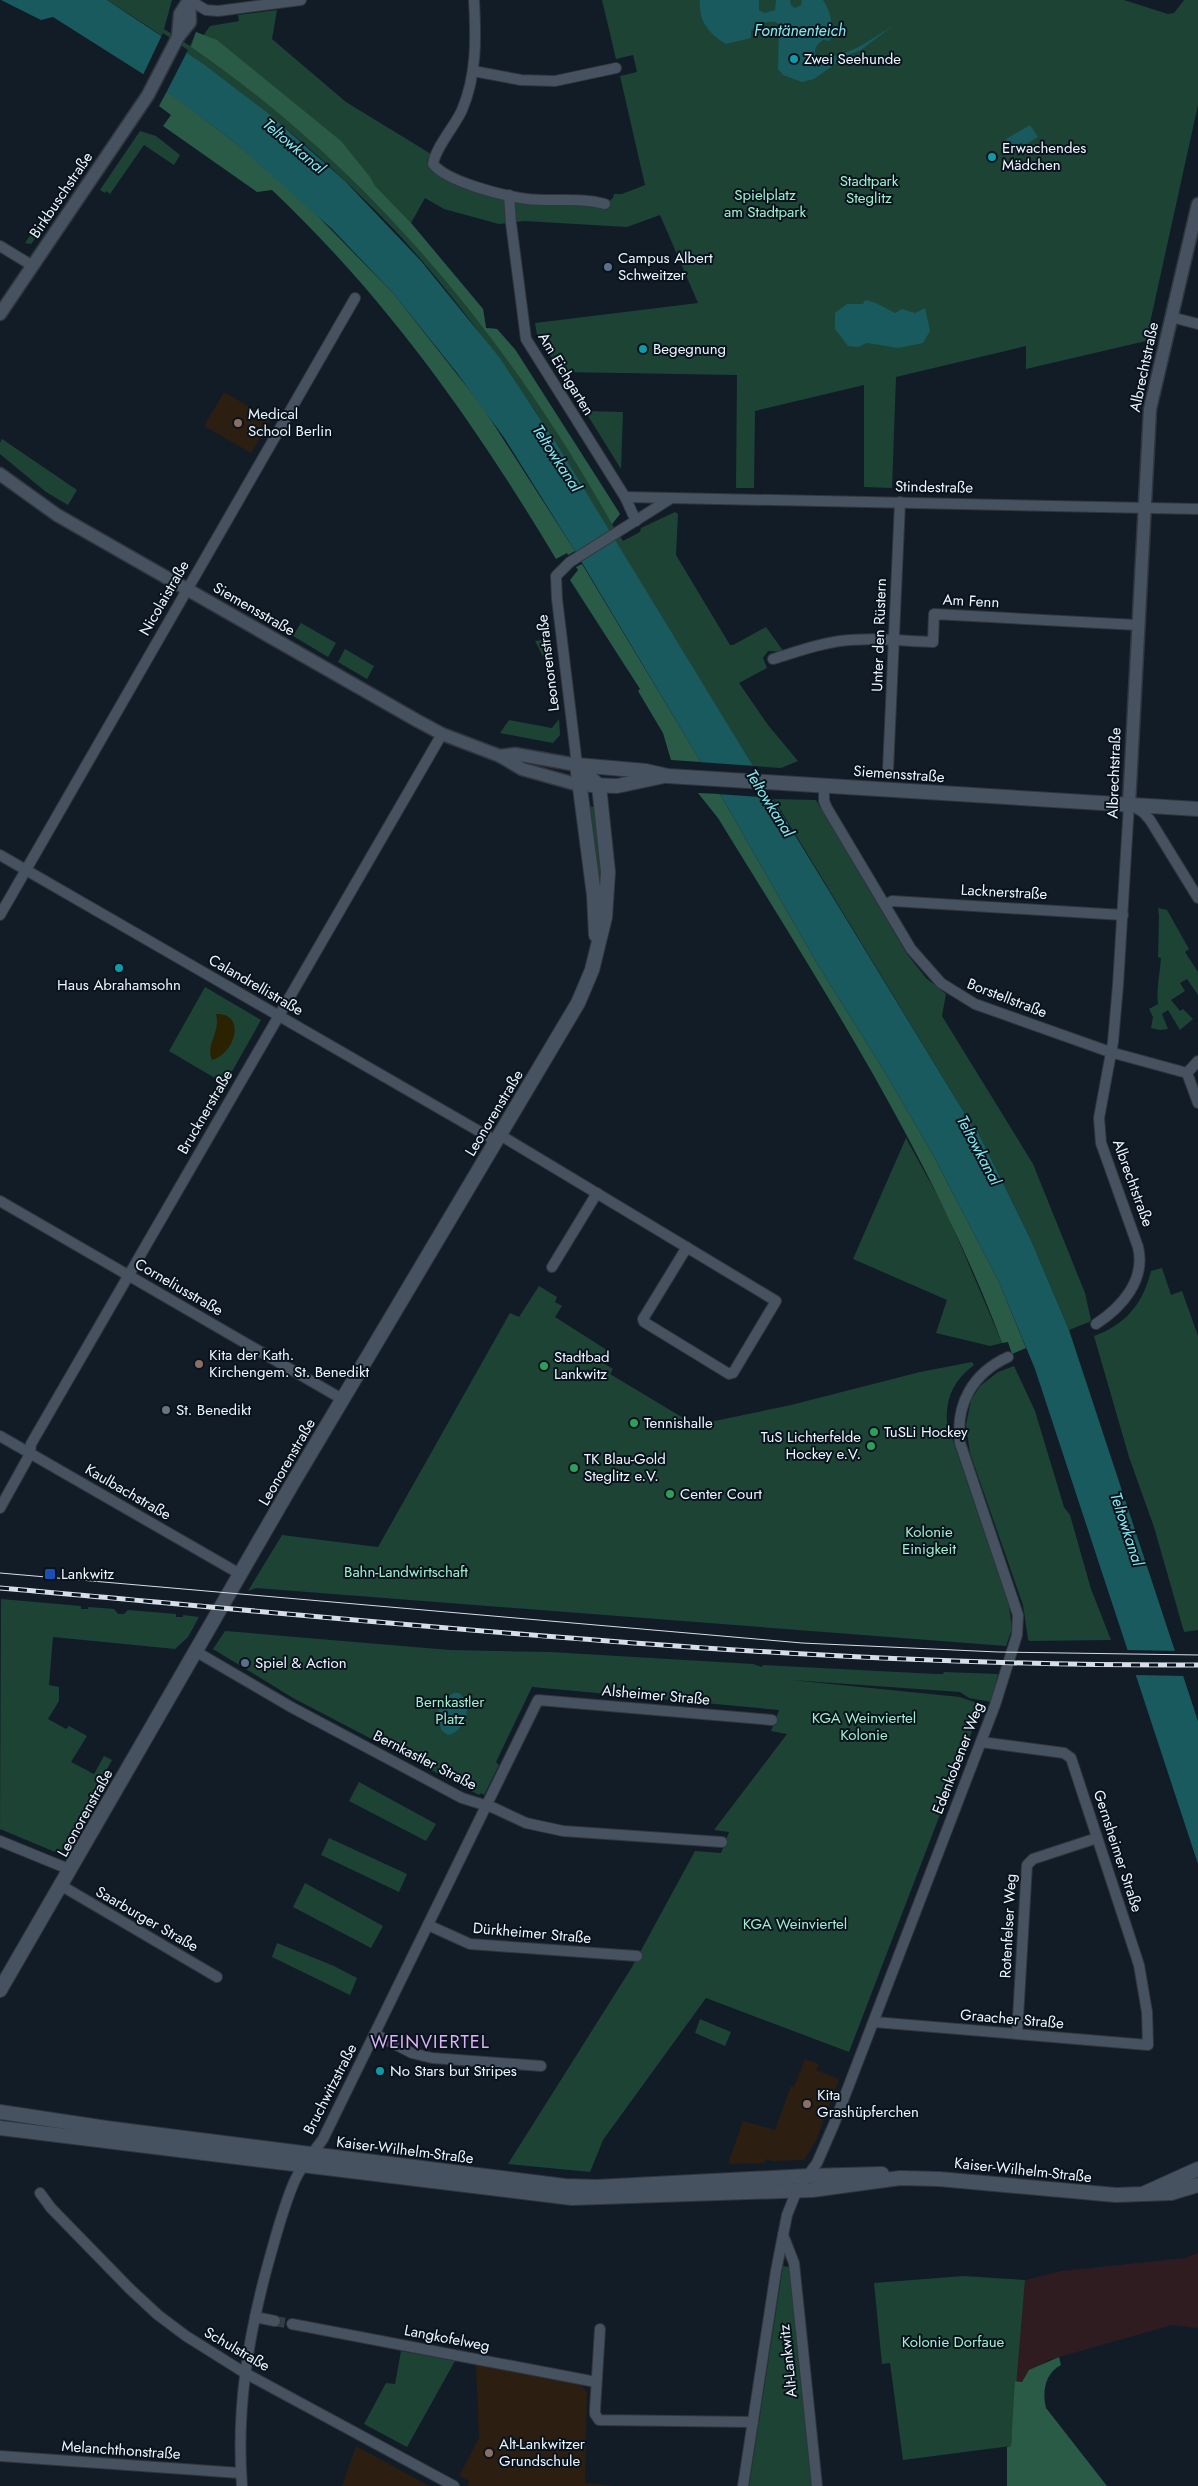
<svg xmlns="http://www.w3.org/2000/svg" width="1198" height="2486" font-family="Jost,sans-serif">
<rect width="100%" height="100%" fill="#121c27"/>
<polygon fill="#2f1c20" points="1198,2253 1198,2328 1172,2325 1059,2357 1046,2361 1022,2382 1015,2381 1025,2280 1062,2271 1185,2258"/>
<g fill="#2c1f12">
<polygon points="224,392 271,419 251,453 204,426"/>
<polygon points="805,2059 819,2064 816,2070 839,2079 816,2141 804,2160 773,2161 766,2159 764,2163 728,2164 743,2121 775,2130 791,2086 794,2087"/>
<polygon points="476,2365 581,2385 587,2392 585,2483 613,2486 467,2486 470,2481 459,2476 479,2438"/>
<polygon points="356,2446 429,2486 342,2486"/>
</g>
<g fill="#1d4334">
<path d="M 107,0 L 172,0 L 164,29 L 190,46 L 196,32 L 203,36 L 210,26 L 239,21 L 238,15 L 277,10 L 272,39 L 346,102 L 431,154 L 427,161 C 428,180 504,200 522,203 C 547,207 574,205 599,206 L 606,210 L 610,207 L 609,201 L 613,198 L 614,194 L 622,194 L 645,185 L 620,76 L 637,72 L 633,55 L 616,59 L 602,0 L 1124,0 L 1168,14 L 1174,13 L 1184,0 L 1198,0 L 1198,105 L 1146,341 L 1026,369 L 1026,346 L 896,377 L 892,488 L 864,487 L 864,385 L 755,411 L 754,488 L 736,488 L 737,375 L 561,372 L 537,335 L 535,323 L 698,303 L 660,215 L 627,227 L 524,221 L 499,224 L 444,209 L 425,198 L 411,223 L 483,309 L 486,328 L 497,329 L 515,349 L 620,514 L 612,524 L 623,541 L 640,532 L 641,528 L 675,512 L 678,514 L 676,555 L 730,645 L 733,645 L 766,627 L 784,652 L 768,651 L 763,658 L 767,668 L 739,683 L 768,725 L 798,761 L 781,768 L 752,766 L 535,411 C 494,351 450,291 401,237 C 315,144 214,68 107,0 Z"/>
<polygon points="140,131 156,136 180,155 174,165 144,145 110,194 106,191 105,193 100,190"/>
<polygon points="83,158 88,161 44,225 38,230 40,232 31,244 25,243"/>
<polygon points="585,411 623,412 621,469"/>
<polygon points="2,439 77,490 68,505 46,492 0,454 0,443"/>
<polygon points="301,623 336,643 328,657 293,636"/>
<polygon points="550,639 554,671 549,668 535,641"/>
<polygon points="345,649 374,666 367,679 338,662"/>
<polygon points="559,719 560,735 553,743 500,733 509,720 552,728"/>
<polygon points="774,799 816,800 907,954 926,978 946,994 942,1016 1033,1164 1085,1293 1091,1320 1089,1322 1069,1330 1031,1240 975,1126 973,1127"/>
<polygon points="587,806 594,807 602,877 602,888 599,891"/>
<path d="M 1158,908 L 1167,910 L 1189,949 L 1185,952 L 1198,972 L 1198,995 L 1187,979 L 1180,983 L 1185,991 L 1171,1000 L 1180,1011 L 1183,1009 L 1193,1019 L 1180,1030 L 1168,1010 L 1162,1014 L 1168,1029 L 1160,1030 L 1151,1028 L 1153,1017 L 1149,1009 L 1158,1004 C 1156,988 1160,974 1161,958 L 1158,957 L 1159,916 Z"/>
<polygon points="205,987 261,1020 225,1084 169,1051"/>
<polygon points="906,1138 947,1213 1002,1343 990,1346 936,1333 947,1300 853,1259"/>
<path d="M 1162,1268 L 1171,1295 L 1182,1291 L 1198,1336 L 1198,1630 L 1184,1632 L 1154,1527 L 1129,1457 L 1094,1336 C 1125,1325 1143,1304 1151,1271 Z"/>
<path d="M 539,1286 L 557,1297 L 555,1302 L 562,1306 L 555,1317 L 610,1352 L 603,1363 L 613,1369 L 610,1374 L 695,1425 L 791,1405 L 920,1372 L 972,1362 L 974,1365 C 954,1380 945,1398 947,1423 L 1009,1606 L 1012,1629 L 1006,1646 L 256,1588 L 248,1591 L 282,1535 L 378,1547 L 510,1313 L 519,1317 Z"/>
<polygon points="1014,1366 1035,1411 1064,1507 1070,1515 1091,1589 1111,1640 1029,1641 1028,1639 1023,1605 970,1453 966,1425 971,1400 980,1386 998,1372"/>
<polygon points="1,1599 81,1606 81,1609 88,1609 88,1607 114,1609 118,1614 124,1614 128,1610 176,1614 176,1617 183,1617 183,1615 199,1617 188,1637 175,1649 53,1637 49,1685 59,1687 59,1701 48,1719 66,1729 69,1726 87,1736 71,1762 94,1774 104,1756 112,1760 60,1854 0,1829"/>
<polygon points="225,1631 450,1650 550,1652 753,1664 762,1667 763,1665 936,1674 943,1674 944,1672 998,1674 991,1702 969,1698 960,1692 791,1680 960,1697 982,1705 849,2052 706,1998 603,2140 590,2172 508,2164 632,1967 695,1851 721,1853 729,1832 714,1830 787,1734 771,1731 779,1710 532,1687 496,1762 499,1765 484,1795 481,1793 479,1795 293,1698 213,1649"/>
<polygon points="359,1782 436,1824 426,1841 349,1801"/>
<polygon points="329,1838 407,1874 399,1892 321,1855"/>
<polygon points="305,1883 383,1926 371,1948 293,1907"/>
<polygon points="277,1943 334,1966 357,1978 350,1995 272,1957"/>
<polygon points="700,2019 731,2032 725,2046 695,2033"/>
<polygon points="783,2266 789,2267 813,2486 749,2486"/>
<polygon points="963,2276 1025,2280 1011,2446 903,2460 890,2363 882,2364 874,2283"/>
<polygon points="401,2351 455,2361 407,2447 364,2424 386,2383 395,2384"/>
</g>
<g fill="#2a5b47">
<path d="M 196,32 L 217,40 L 341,141 L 370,177 L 375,186 L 411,223 L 483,309 L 486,328 L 497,329 L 516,351 L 620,514 L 612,524 C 508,338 368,168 191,47 Z"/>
<path d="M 167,91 L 233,141 L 299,197 L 393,293 L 482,406 L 575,551 L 568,555 L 567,553 L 556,559 C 474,422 388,300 272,190 L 257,192 L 163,126 L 171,115 L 159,106 Z"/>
<polygon points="582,564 701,762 671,760 663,733 638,691 640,689 570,580 578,570 576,567"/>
<path d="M 698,793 L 720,794 L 818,965 L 883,1069 L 932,1153 L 999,1282 L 1026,1348 L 1012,1354 L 1008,1342 L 1002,1343 C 932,1156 822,987 718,818 Z"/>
<path d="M 1059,2357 L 1061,2365 C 1045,2373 1042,2392 1046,2408 L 1107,2486 L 1007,2486 L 1007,2447 L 1011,2446 L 1015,2381 L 1022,2382 L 1029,2370 Z"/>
</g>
<path fill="#2a2201" d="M 216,1014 C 247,1013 235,1054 212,1060 C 205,1044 221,1033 216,1014 Z"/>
<g fill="#185a5d">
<polygon points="1,0 107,0 202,63 269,114 345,181 421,261 499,357 556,443 973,1127 975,1126 1031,1240 1069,1330 1198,1721 1198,1864 1035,1369 999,1282 932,1153 883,1069 818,965 720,794 575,551 505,439 457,373 393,293 332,229 233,141 143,74 53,17 41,20"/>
<path d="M 700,0 L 759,0 L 759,10 L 765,13 L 775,10 L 776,0 L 790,0 L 791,5 L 795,8 L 801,5 L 802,0 L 823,0 C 832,14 833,25 830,41 L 823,40 C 815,46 813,50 817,58 C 847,58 870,40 894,25 L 861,50 L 848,55 L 814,79 L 802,82 L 783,75 L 778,69 L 779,25 L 776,22 C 766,21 758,24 751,31 L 751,38 L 726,44 C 709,34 698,21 700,0 Z"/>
<polygon points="1030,125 1038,137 1014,152 1006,139"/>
<path d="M 865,300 C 875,301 887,309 895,313 L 902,309 L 915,313 L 925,308 L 930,331 L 923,343 L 898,348 L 867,343 L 858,347 L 848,346 L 835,329 L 835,313 L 847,304 L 863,304 Z"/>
<path d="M 454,1693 L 459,1693 C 475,1705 465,1732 448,1735 L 441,1730 C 439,1711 432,1705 454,1693 Z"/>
</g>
<g fill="#121c27">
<polygon points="163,33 188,50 166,93 142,77"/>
<polygon points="698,762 755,766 776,798 717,794"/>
<polygon points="1126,1650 1178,1651 1186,1676 1134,1675"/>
</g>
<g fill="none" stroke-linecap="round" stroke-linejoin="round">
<polyline stroke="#333d47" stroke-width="10" stroke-dasharray="10 5" stroke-linecap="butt" points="275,2321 292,2324"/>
<g stroke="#30363f" stroke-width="12">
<g id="minor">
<polyline points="189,0 206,10 218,11 301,0"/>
<path d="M 474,0 C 476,37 477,75 462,110 C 455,126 435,148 433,164 C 447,182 504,196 527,199 C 552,202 580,197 605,204"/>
<polyline points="473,71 521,80 555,81 616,68"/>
<polyline points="509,195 511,223 526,339 625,497 636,521"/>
<polyline points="0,246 33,266"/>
<polyline points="1171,317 1198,324"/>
<polyline points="625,497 1198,509"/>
<path d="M 773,659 C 796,652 817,644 840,641 C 871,637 902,641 933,642 L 934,614 L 1137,625"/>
<polyline points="577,765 557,599 556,576 570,562 670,499"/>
<polyline points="888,770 900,502"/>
<polyline points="824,786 824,801 827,808 911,949 941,983 975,1004 1110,1052 1187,1073"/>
<polyline points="0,855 496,1141"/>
<polyline points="885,905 892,901 1123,915"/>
<polyline points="0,915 355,298"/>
<polyline points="1187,1073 1198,1103"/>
<polyline points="1187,1073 1198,1061"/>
<polyline points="500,1135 776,1301 733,1373 729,1374 644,1322 643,1319 687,1247"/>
<polyline points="0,1201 342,1399"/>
<polyline points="552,1267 597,1193"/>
<path d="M 1096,1324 C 1122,1307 1146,1280 1138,1247 L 1101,1143 L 1099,1118 L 1113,1042 L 1118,985 L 1129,804 L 1143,812 L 1150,820 L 1198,898"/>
<polyline points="0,1436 240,1574"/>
<polyline points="0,1508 30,1454 31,1444 442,734"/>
<polyline points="195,1651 291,1707 462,1798 494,1808 526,1823 563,1831 722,1842"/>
<polyline points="0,1841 71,1870"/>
<polyline points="62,1886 217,1977"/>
<polyline points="428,1925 470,1944 637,1956"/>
<polyline points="874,2022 1148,2045 1147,2012 1139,1965 1071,1758 1064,1753 981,1742"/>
<polyline points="375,2034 412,2053 432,2058 541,2066"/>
<polyline points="1017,2034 1027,1865 1033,1859 1097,1838"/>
<polyline points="40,2193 51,2208 129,2288 158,2315 186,2336 245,2373 454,2486"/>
<polyline points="783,2235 794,2263 817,2486"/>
<polyline points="255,2317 275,2321"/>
<polyline points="292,2324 596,2382"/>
<polyline points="600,2329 595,2409 595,2414 599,2420 753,2422"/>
<polyline points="0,2456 240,2473"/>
<path d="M 242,2486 C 236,2410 248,2337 268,2264 C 276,2236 283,2207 295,2180 C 302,2165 313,2153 323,2139 L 538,1700 L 772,1720"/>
<path d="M 743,2486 L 776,2271 L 787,2215 L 797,2190 L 817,2163 L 834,2124 L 995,1705 L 1017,1635 L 1018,1615 L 960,1443 C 955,1404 973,1373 1008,1357"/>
</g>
</g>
<g stroke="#30363f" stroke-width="15">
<g id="tertiary">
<polyline points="178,37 180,14 189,0"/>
<polyline points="0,314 148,95 178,37 190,22 189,0"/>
<polyline points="0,474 57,515 416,720 442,734 500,756 522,769 579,785"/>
<polyline points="500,756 515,754 577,765"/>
<polyline points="1129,804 1150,409 1198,204"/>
</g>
</g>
<g stroke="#30363f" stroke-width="16">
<g id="secondary">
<polyline points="577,765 646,771 668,776 1198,809"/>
<polyline points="577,765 594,895 596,935"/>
<polyline points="590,785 617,786 664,776"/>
<polyline points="0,1990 291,1486 578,1003 592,970 605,917 608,872 599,786 577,765"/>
<polyline points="0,2112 106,2128 565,2186 596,2187 808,2176 882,2174"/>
<polyline points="0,2128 572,2198 812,2190 900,2178 939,2179 1116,2195 1171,2193 1198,2185"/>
<polyline points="1145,2193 1198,2169"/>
</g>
</g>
<use href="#minor" stroke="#46525f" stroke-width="10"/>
<use href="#tertiary" stroke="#46525f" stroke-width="12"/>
<use href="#secondary" stroke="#46525f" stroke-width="14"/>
<polyline stroke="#d7dee7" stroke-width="1" points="0,1573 802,1643 998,1652 1198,1655"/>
<g stroke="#d7dee7" stroke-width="5">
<path id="rail" d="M 0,1588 C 399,1623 797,1667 1198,1665"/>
</g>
<use href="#rail" stroke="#09131d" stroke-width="3" stroke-dasharray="9" stroke-linecap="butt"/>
</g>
<g fill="#0f9aa8" stroke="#09131d" stroke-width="2">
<circle cx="794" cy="59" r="5"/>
<circle cx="992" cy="157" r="5"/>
<circle cx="643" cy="349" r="5"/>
<circle cx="119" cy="968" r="5"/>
<circle cx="380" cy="2071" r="5"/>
</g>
<g fill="#5c6f8a" stroke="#09131d" stroke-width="2">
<circle cx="608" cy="267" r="5"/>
<circle cx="245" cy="1663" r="5"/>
</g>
<g fill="#8d6e63" stroke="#09131d" stroke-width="2">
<circle cx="238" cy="423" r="5"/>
<circle cx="199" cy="1364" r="5"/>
<circle cx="807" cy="2104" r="5"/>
<circle cx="489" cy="2453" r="5"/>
</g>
<g fill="#2e9e5b" stroke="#09131d" stroke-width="2">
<circle cx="544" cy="1366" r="5"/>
<circle cx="634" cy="1423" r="5"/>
<circle cx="874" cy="1432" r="5"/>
<circle cx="871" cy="1446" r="5"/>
<circle cx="574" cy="1468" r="5"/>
<circle cx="670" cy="1494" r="5"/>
</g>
<circle fill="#6b7280" stroke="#09131d" stroke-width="2" cx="166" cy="1410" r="5"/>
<rect fill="#1a4fb4" stroke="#09131d" stroke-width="2" x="44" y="1568" width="12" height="12" rx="2.5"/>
<g text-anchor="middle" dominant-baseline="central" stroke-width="4" stroke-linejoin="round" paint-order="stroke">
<g font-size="15" fill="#eef5fd" stroke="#09131d" text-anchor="start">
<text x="804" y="59">Zwei Seehunde</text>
<text x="1002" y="148">Erwachendes<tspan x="1002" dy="17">Mädchen</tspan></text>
<text x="618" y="258">Campus Albert<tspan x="618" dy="17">Schweitzer</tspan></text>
<text x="653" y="349">Begegnung</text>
<text x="248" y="414">Medical<tspan x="248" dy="17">School Berlin</tspan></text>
<text x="119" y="985" text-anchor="middle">Haus Abrahamsohn</text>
<text x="209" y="1355">Kita der Kath.<tspan x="209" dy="17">Kirchengem. St. Benedikt</tspan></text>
<text x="554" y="1357">Stadtbad<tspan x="554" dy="17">Lankwitz</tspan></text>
<text x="176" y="1410">St. Benedikt</text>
<text x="644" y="1423">Tennishalle</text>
<text x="884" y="1432">TuSLi Hockey</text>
<text x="861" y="1437" text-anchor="end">TuS Lichterfelde<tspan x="861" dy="17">Hockey e.V.</tspan></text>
<text x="584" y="1459">TK Blau-Gold<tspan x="584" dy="17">Steglitz e.V.</tspan></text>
<text x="680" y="1494">Center Court</text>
<text x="61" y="1574">Lankwitz</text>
<text x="255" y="1663">Spiel &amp; Action</text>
<text x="390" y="2071">No Stars but Stripes</text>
<text x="817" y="2095">Kita<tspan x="817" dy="17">Grashüpferchen</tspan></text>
<text x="499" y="2444">Alt-Lankwitzer<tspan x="499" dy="17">Grundschule</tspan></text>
</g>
<g font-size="15" fill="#a0f0cc" stroke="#09131d">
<text x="869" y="181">Stadtpark<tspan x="869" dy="17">Steglitz</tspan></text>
<text x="765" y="195">Spielplatz<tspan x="765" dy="17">am Stadtpark</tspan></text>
<text x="929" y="1532">Kolonie<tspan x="929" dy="17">Einigkeit</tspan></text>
<text x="406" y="1572">Bahn-Landwirtschaft</text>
<text x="450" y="1702">Bernkastler<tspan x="450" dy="17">Platz</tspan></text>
<text x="864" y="1718">KGA Weinviertel<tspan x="864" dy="17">Kolonie</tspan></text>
<text x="795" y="1924">KGA Weinviertel</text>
<text x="953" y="2342">Kolonie Dorfaue</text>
</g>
<g font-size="15" fill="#eef5fd" stroke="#09131d">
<text transform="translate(61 195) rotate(-56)">Birkbuschstraße</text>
<text transform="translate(1144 367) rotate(-78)">Albrechtstraße</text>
<text transform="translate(566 374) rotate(59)">Am Eichgarten</text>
<text transform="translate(934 487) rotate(1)">Stindestraße</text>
<text transform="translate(164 598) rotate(-60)">Nicolaistraße</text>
<text transform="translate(971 601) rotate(3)">Am Fenn</text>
<text transform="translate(254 609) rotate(30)">Siemensstraße</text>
<text transform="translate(879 635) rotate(-88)">Unter den Rüstern</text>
<text transform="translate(548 663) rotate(-97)">Leonorenstraße</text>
<text transform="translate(1114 773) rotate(-88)">Albrechtstraße</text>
<text transform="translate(899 774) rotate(4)">Siemensstraße</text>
<text transform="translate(1004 892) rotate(3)">Lacknerstraße</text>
<text transform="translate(256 985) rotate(30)">Calandrellistraße</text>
<text transform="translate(1007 998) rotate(21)">Borstellstraße</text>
<text transform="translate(205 1112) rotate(-60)">Brucknerstraße</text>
<text transform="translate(494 1113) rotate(-59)">Leonorenstraße</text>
<text transform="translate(1133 1183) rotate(70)">Albrechtstraße</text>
<text transform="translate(179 1287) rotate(30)">Corneliusstraße</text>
<text transform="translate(287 1462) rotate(-60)">Leonorenstraße</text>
<text transform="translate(128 1492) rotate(30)">Kaulbachstraße</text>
<text transform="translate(656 1695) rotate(5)">Alsheimer Straße</text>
<text transform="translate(958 1758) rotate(-69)">Edenkobener Weg</text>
<text transform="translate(425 1760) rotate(27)">Bernkastler Straße</text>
<text transform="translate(85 1813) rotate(-61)">Leonorenstraße</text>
<text transform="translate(1118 1851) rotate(72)">Gernsheimer Straße</text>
<text transform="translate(147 1919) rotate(30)">Saarburger Straße</text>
<text transform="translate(1008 1926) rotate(-87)">Rotenfelser Weg</text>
<text transform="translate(532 1933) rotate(5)">Dürkheimer Straße</text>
<text transform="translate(1012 2019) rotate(5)">Graacher Straße</text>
<text transform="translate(330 2089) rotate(-63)">Bruchwitzstraße</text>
<text transform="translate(405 2150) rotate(7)">Kaiser-Wilhelm-Straße</text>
<text transform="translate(1023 2170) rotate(6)">Kaiser-Wilhelm-Straße</text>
<text transform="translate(447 2338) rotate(11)">Langkofelweg</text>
<text transform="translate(237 2349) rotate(30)">Schulstraße</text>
<text transform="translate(788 2361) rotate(-96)">Alt-Lankwitz</text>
<text transform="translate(121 2450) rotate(4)">Melanchthonstraße</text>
</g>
<g font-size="16" font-style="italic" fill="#85e8ed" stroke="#09131d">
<text x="800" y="30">Fontänenteich</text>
<text transform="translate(294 146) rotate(40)">Teltowkanal</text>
<text transform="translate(557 458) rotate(57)">Teltowkanal</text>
<text transform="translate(770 803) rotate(58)">Teltowkanal</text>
<text transform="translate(979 1150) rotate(62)">Teltowkanal</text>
<text transform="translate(1127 1529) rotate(72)">Teltowkanal</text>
</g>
<g font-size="18" letter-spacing="1" fill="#dcb2f4" stroke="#09131d">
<text x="430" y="2042">WEINVIERTEL</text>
</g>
</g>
</svg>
